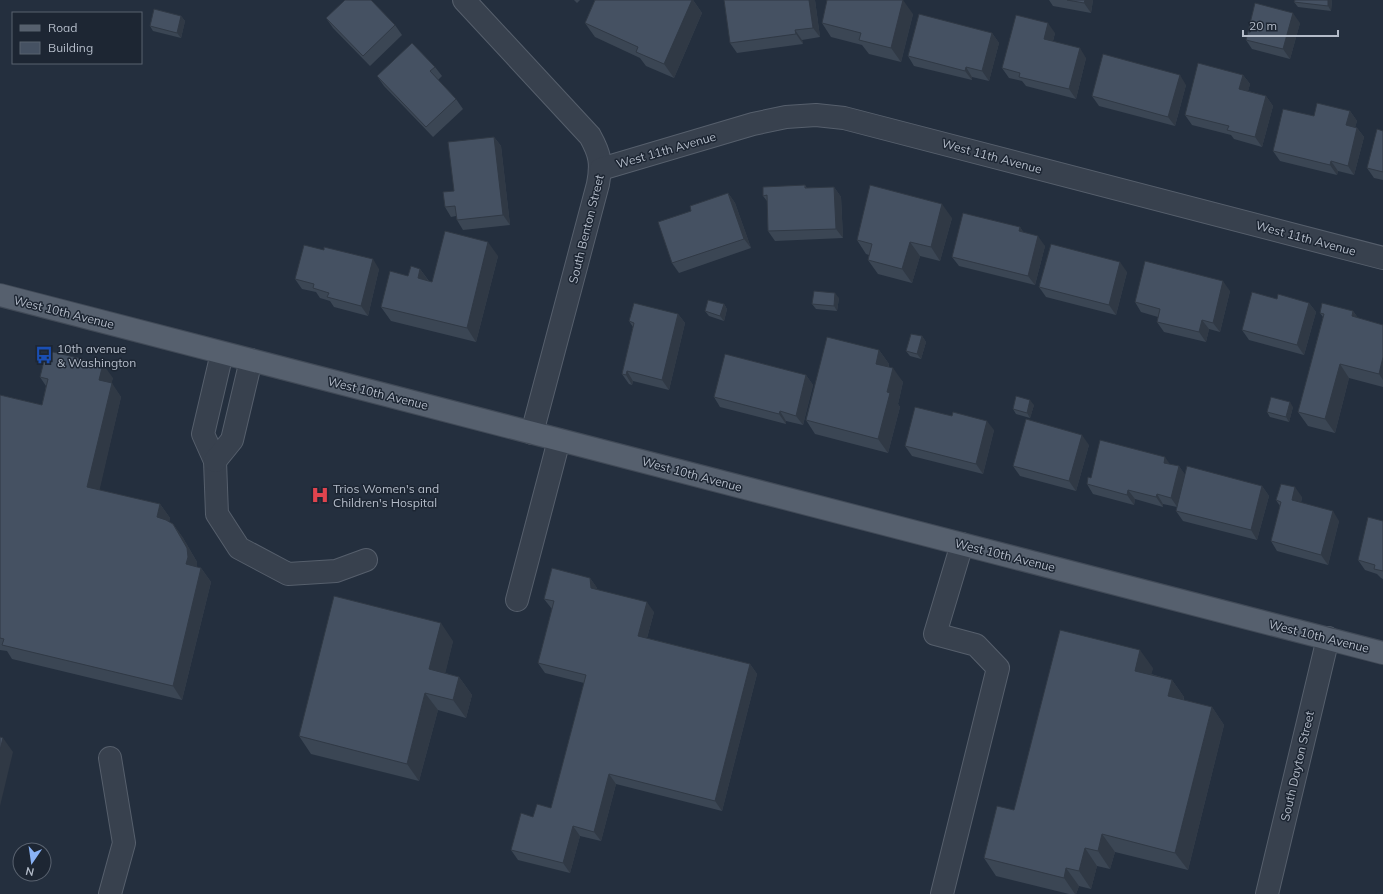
<svg xmlns="http://www.w3.org/2000/svg" width="1383" height="894" font-family="Mulish,sans-serif">
<rect width="100%" height="100%" fill="#242f3e"/>
<g fill="none" stroke-linecap="round" stroke-linejoin="round">
<g stroke="#565f6c" stroke-width="24">
<g id="minor">
<path d="M 464,0 L 590,136 C 600,154 602,163 598,184 L 532,433"/>
<polyline points="601,169 753,124 786,117 816,115 844,118 1383,258"/>
<polyline points="222,353 203,434 215,461 217,514 239,548 288,574 336,571 366,560"/>
<polyline points="215,461 232,440 251,360"/>
<polyline points="517,600 559,440"/>
<polyline points="110,894 124,843 110,758"/>
<polyline points="942,894 998,668 976,645 935,634 962,544"/>
<polyline points="1267,894 1328,638"/>
</g>
</g>
<g stroke="#414a57" stroke-width="24">
<polyline id="major" points="0,295 1383,653"/>
</g>
<use href="#minor" stroke="#38414e" stroke-width="22"/>
<use href="#major" stroke="#56606e" stroke-width="22"/>
</g>
<g fill="#3b4654">
<polygon points="574,0 580,0 577,3"/>
<polygon points="595,0 693,0 702,13 674,78 646,66 640,58 595,37 585,23"/>
<polygon points="815,0 820,37 802,40 803,44 737,53 730,43"/>
<polygon points="1049,0 1093,0 1091,13 1053,6"/>
<polygon points="1295,0 1332,0 1331,11 1298,7 1294,2"/>
<polygon points="913,14 901,62 869,54 862,45 831,37 822,23"/>
<polygon points="181,16 185,21 181,38 153,31 150,26"/>
<polygon points="326,18 395,25 402,35 370,66 333,28"/>
<polygon points="1300,23 1290,59 1252,49 1246,40"/>
<polygon points="992,33 999,43 989,81 972,77 972,80 914,66 908,56"/>
<polygon points="1055,33 1053,41 1086,58 1076,99 1026,86 1022,81 1009,78 1002,68"/>
<polygon points="435,67 442,76 438,80 456,99 463,109 433,137 384,86 377,76"/>
<polygon points="1243,75 1250,84 1248,91 1266,96 1273,106 1262,147 1234,139 1231,135 1192,125 1185,115"/>
<polygon points="1186,85 1175,126 1099,106 1092,96"/>
<polygon points="1350,111 1357,121 1355,127 1357,128 1364,137 1354,175 1338,171 1337,175 1280,161 1273,151 1314,116"/>
<polygon points="1383,131 1383,180 1374,178 1367,168"/>
<polygon points="494,137 501,146 510,225 463,230 457,220 456,216 451,217 445,207 454,191"/>
<polygon points="805,185 807,188 834,187 841,197 843,238 775,241 768,231 767,201 763,196"/>
<polygon points="728,193 735,203 751,248 679,273 672,263 691,211"/>
<polygon points="952,218 940,261 920,256 912,283 878,274 868,260 869,255 866,254 857,240"/>
<polygon points="1020,227 1023,232 1045,246 1035,285 959,266 952,257"/>
<polygon points="498,256 476,342 391,321 381,307 408,276 420,269 429,281 432,282"/>
<polygon points="379,269 368,316 334,307 330,301 320,298 316,292 302,289 295,279"/>
<polygon points="1127,272 1116,315 1046,297 1039,287"/>
<polygon points="1230,291 1220,332 1209,329 1206,342 1164,332 1157,322 1158,317 1141,312 1135,302"/>
<polygon points="839,298 837,311 816,309 812,304"/>
<polygon points="1277,299 1309,303 1316,312 1304,355 1249,340 1242,330"/>
<polygon points="724,304 727,309 724,321 709,316 705,311"/>
<polygon points="1353,311 1358,318 1383,325 1383,387 1349,378 1335,433 1308,426 1298,412 1323,317 1320,313"/>
<polygon points="678,314 685,323 669,390 633,381 632,385 629,384 622,374 633,327 629,321"/>
<polygon points="922,336 926,342 921,359 910,356 906,351"/>
<polygon points="879,350 889,364 889,367 903,382 898,404 900,407 888,453 815,434 806,420"/>
<polygon points="806,375 813,385 803,425 786,421 786,424 720,407 714,397"/>
<polygon points="40,377 113,378 111,383 121,397 99,490 160,504 170,518 169,522 173,524 183,538 197,562 197,567 201,568 211,582 182,700 12,659 7,651 0,650 0,395 42,405 46,386"/>
<polygon points="1034,405 1030,418 1016,414 1013,409"/>
<polygon points="1293,407 1289,422 1270,417 1267,412"/>
<polygon points="994,430 983,474 912,456 905,446"/>
<polygon points="1089,445 1076,491 1020,476 1013,466"/>
<polygon points="1170,464 1179,466 1185,475 1262,486 1269,496 1257,540 1183,521 1176,511 1177,507 1163,504 1163,507 1135,499 1134,505 1093,494 1087,484 1091,478"/>
<polygon points="1302,497 1301,503 1339,521 1328,565 1277,551 1271,541 1280,506 1276,500"/>
<polygon points="1383,521 1383,579 1381,578 1377,574 1365,570 1358,560"/>
<polygon points="590,578 597,588 597,590 654,612 647,638 750,664 757,674 722,811 616,784 601,841 580,836 570,873 518,860 511,850 533,817 551,808 584,683 545,673 538,663 552,609 544,599"/>
<polygon points="453,641 445,673 459,677 472,695 466,718 438,710 419,781 311,754 299,736"/>
<polygon points="1153,668 1151,674 1172,680 1184,697 1184,700 1212,707 1224,725 1188,870 1115,852 1110,869 1097,866 1091,889 1079,886 1076,894 1069,894 996,876 984,858 1014,810"/>
</g>
<g fill="#303945">
<polygon points="692,0 693,0 702,13 674,78 664,64"/>
<polygon points="809,0 815,0 820,37 813,28"/>
<polygon points="903,0 913,14 901,62 891,48"/>
<polygon points="1085,0 1093,0 1091,13 1084,3"/>
<polygon points="1328,0 1332,0 1331,11 1328,6"/>
<polygon points="1293,13 1300,23 1290,59 1283,49"/>
<polygon points="181,16 185,21 181,38 177,33"/>
<polygon points="1048,23 1055,33 1051,48 1044,39"/>
<polygon points="795,30 802,40 803,44 796,34"/>
<polygon points="992,33 999,43 989,81 982,71"/>
<polygon points="1080,48 1086,58 1076,99 1069,89"/>
<polygon points="966,67 972,77 972,80 965,71"/>
<polygon points="1180,75 1186,85 1175,126 1168,117"/>
<polygon points="1243,75 1250,84 1246,99 1239,89"/>
<polygon points="1266,96 1273,106 1262,147 1255,137"/>
<polygon points="1350,111 1357,121 1353,135 1346,125"/>
<polygon points="1357,128 1364,137 1354,175 1348,166"/>
<polygon points="494,137 501,146 510,225 503,215"/>
<polygon points="1331,161 1338,171 1337,175 1330,165"/>
<polygon points="834,187 841,197 843,238 836,229"/>
<polygon points="728,193 735,203 751,248 744,239"/>
<polygon points="942,204 952,218 940,261 931,247"/>
<polygon points="1020,227 1027,237 1019,231"/>
<polygon points="1038,236 1045,246 1035,285 1028,276"/>
<polygon points="488,242 498,256 476,342 467,328"/>
<polygon points="910,242 920,256 912,283 902,269"/>
<polygon points="373,259 379,269 368,316 361,306"/>
<polygon points="1120,262 1127,272 1116,315 1109,305"/>
<polygon points="420,269 430,283 418,278"/>
<polygon points="1223,281 1230,291 1220,332 1213,323"/>
<polygon points="835,293 839,298 837,311 834,306"/>
<polygon points="1309,303 1316,312 1304,355 1297,345"/>
<polygon points="724,304 727,309 724,321 720,316"/>
<polygon points="1353,311 1363,325 1352,316"/>
<polygon points="678,314 685,323 669,390 662,380"/>
<polygon points="1202,320 1209,329 1206,342 1199,332"/>
<polygon points="922,336 926,342 921,359 917,354"/>
<polygon points="879,350 889,364 886,378 876,364"/>
<polygon points="1383,357 1383,380 1379,374"/>
<polygon points="103,364 113,378 109,394 99,380"/>
<polygon points="1340,364 1349,378 1335,433 1325,419"/>
<polygon points="893,368 903,382 898,404 900,407 888,453 878,439 887,392"/>
<polygon points="627,371 633,381 632,385 626,375"/>
<polygon points="806,375 813,385 803,425 796,416"/>
<polygon points="112,383 121,397 97,501 87,487"/>
<polygon points="1030,400 1034,405 1030,418 1027,413"/>
<polygon points="1290,402 1293,407 1289,422 1286,417"/>
<polygon points="780,411 786,421 786,424 779,414"/>
<polygon points="987,421 994,430 983,474 976,464"/>
<polygon points="1082,435 1089,445 1076,491 1069,481"/>
<polygon points="1165,457 1172,467 1164,463"/>
<polygon points="1179,466 1186,476 1178,508 1171,498"/>
<polygon points="1262,486 1269,496 1257,540 1251,530"/>
<polygon points="1295,487 1302,497 1299,510 1292,500"/>
<polygon points="1128,490 1135,499 1134,505 1127,495"/>
<polygon points="1157,494 1163,504 1163,507 1156,497"/>
<polygon points="160,504 170,518 167,531 157,517"/>
<polygon points="1333,511 1339,521 1328,565 1321,555"/>
<polygon points="173,524 183,538 197,562 197,571 186,564"/>
<polygon points="201,568 211,582 182,700 173,686"/>
<polygon points="590,578 597,588 598,598 591,588"/>
<polygon points="647,602 654,612 645,645 638,636"/>
<polygon points="441,623 453,641 442,687 429,669"/>
<polygon points="1140,650 1153,668 1148,688 1135,671"/>
<polygon points="750,664 757,674 722,811 715,801"/>
<polygon points="459,677 472,695 466,718 453,700"/>
<polygon points="1172,680 1184,697 1180,714 1168,696"/>
<polygon points="425,693 438,710 419,781 407,764"/>
<polygon points="1212,707 1224,725 1188,870 1175,853"/>
<polygon points="3,738 13,752 0,806 0,750"/>
<polygon points="609,774 616,784 601,841 594,832"/>
<polygon points="573,826 580,836 570,873 563,863"/>
<polygon points="1102,834 1115,852 1110,869 1098,851"/>
<polygon points="1085,848 1097,866 1091,889 1079,871"/>
<polygon points="1066,868 1079,886 1076,894 1075,894 1064,878"/>
</g>
<g fill="#455162" stroke="#303945">
<polygon points="345,0 371,0 395,25 363,56 326,18"/>
<polygon points="595,0 692,0 664,64 636,52 638,47 585,23"/>
<polygon points="724,0 809,0 813,28 795,30 796,34 730,43"/>
<polygon points="827,0 903,0 891,48 859,40 861,33 822,23"/>
<polygon points="1067,0 1085,0 1084,3"/>
<polygon points="1295,0 1328,0 1328,6 1294,2"/>
<polygon points="1255,3 1293,13 1283,49 1246,40"/>
<polygon points="154,9 181,16 177,33 150,26"/>
<polygon points="919,14 992,33 982,71 966,67 965,71 908,56"/>
<polygon points="1016,15 1048,23 1044,39 1080,48 1069,89 1019,77 1020,73 1002,68"/>
<polygon points="412,43 435,67 430,71 456,99 426,127 377,76"/>
<polygon points="1103,54 1180,75 1168,117 1092,96"/>
<polygon points="1198,63 1243,75 1239,89 1266,96 1255,137 1227,130 1229,126 1185,115"/>
<polygon points="1317,103 1350,111 1346,125 1357,128 1348,166 1331,161 1330,165 1273,151 1283,109 1314,116"/>
<polygon points="1377,129 1383,131 1383,172 1367,168"/>
<polygon points="494,137 503,215 457,220 455,206 445,207 443,192 454,191 448,142"/>
<polygon points="805,185 805,188 834,187 836,229 768,231 767,195 763,196 763,187"/>
<polygon points="870,185 942,204 931,247 910,242 902,269 868,260 872,244 857,240"/>
<polygon points="728,193 744,239 672,263 658,222 691,211 690,206"/>
<polygon points="963,213 1020,227 1019,231 1038,236 1028,276 952,257"/>
<polygon points="445,231 488,242 467,328 381,307 390,271 408,276 411,266 420,269 418,278 432,282"/>
<polygon points="1051,244 1120,262 1109,305 1039,287"/>
<polygon points="304,245 324,250 324,247 373,259 361,306 327,297 329,293 313,288 314,284 295,279"/>
<polygon points="1145,261 1223,281 1213,323 1202,320 1199,332 1157,322 1160,309 1135,302"/>
<polygon points="814,291 835,293 834,306 812,304"/>
<polygon points="1252,292 1277,299 1278,294 1309,303 1297,345 1242,330"/>
<polygon points="708,300 724,304 720,316 705,311"/>
<polygon points="634,303 678,314 662,380 627,371 626,375 622,374 634,323 629,321"/>
<polygon points="1322,303 1353,311 1352,316 1383,325 1383,357 1379,374 1340,364 1325,419 1298,412 1324,314 1320,313"/>
<polygon points="911,334 922,336 917,354 906,351"/>
<polygon points="827,337 879,350 876,364 893,368 887,392 890,393 878,439 806,420"/>
<polygon points="53,352 103,364 99,380 112,383 87,487 160,504 157,517 166,520 173,524 187,548 188,557 186,564 201,568 173,686 2,645 4,639 0,638 0,395 42,405 48,379 40,377 45,357 47,354"/>
<polygon points="725,354 806,375 796,416 780,411 779,414 714,397"/>
<polygon points="1016,396 1030,400 1027,413 1013,409"/>
<polygon points="1271,397 1290,402 1286,417 1267,412"/>
<polygon points="915,407 952,416 953,412 987,421 976,464 905,446"/>
<polygon points="1026,419 1082,435 1069,481 1013,466"/>
<polygon points="1100,440 1165,457 1164,463 1179,466 1171,498 1157,494 1156,497 1128,490 1127,495 1087,484 1088,477 1091,478"/>
<polygon points="1187,466 1262,486 1251,530 1176,511"/>
<polygon points="1281,484 1295,487 1292,500 1333,511 1321,555 1271,541 1281,502 1276,500"/>
<polygon points="1368,517 1383,521 1383,571 1374,569 1375,565 1358,560"/>
<polygon points="552,568 590,578 591,588 647,602 638,636 750,664 715,801 609,774 594,832 573,826 563,863 511,850 521,813 533,817 537,804 551,808 586,675 538,663 554,601 544,599"/>
<polygon points="334,596 441,623 429,669 459,677 453,700 425,693 407,764 299,736"/>
<polygon points="1060,630 1140,650 1135,671 1172,680 1168,696 1212,707 1175,853 1102,834 1098,851 1085,848 1079,871 1066,868 1064,878 984,858 997,806 1014,810"/>
<polygon points="0,737 3,738 0,750"/>
</g>
<defs>
<g id="bus-bare" transform="scale(1.38)"><path d="M-5-6H5V4H4V6H2V4H-2V6H-4V4H-5ZM-3.5-4V0h7V-4ZM-3.5 1.2v1.5H-2V1.2ZM2 1.2v1.5H3.5V1.2Z" fill="#1a4fb4" stroke="#1d2633" stroke-width="2.5" paint-order="stroke"/></g>
<g id="hospital-bare" transform="scale(1.38)"><path d="M-5-5h3v3.5h4V-5h3V5h-3V1.5h-4V5h-3Z" fill="#e0444e" stroke="#1d2633" stroke-width="2.5" paint-order="stroke"/></g>
</defs>
<g fill-rule="evenodd">
<use href="#bus-bare" x="44" y="355"/>
<use href="#hospital-bare" x="320" y="495"/>
</g>
<g text-anchor="middle" dominant-baseline="central" stroke-width="3" stroke-linejoin="round" paint-order="stroke">
<g font-size="12" fill="#b4bcc9" stroke="#1d2633">
<text transform="translate(666 150) rotate(-16)">West 11th Avenue</text>
<text transform="translate(992 156) rotate(15)">West 11th Avenue</text>
<text transform="translate(586 229) rotate(-76)">South Benton Street</text>
<text transform="translate(1306 238) rotate(15)">West 11th Avenue</text>
<text transform="translate(64 312) rotate(14)">West 10th Avenue</text>
<text transform="translate(378 393) rotate(14)">West 10th Avenue</text>
<text transform="translate(692 474) rotate(15)">West 10th Avenue</text>
<text transform="translate(1005 555) rotate(14)">West 10th Avenue</text>
<text transform="translate(1319 636) rotate(14)">West 10th Avenue</text>
<text transform="translate(1297 766) rotate(-77)">South Dayton Street</text>
</g>
<g font-size="12" fill="#b4bcc9" stroke="#1d2633" text-anchor="start">
<text x="57" y="348">10th avenue<tspan x="57" dy="14">&amp; Washington</tspan></text>
<text x="333" y="488">Trios Women's and<tspan x="333" dy="14">Children's Hospital</tspan></text>
</g>
</g>
<rect x="12" y="12" width="130" height="52" fill="#1d2633" stroke="#59626f"/>
<rect x="20" y="25" width="20" height="6" fill="#56606e" stroke="#59626f"/>
<text x="48" y="32" font-size="12" fill="#b4bcc9">Road</text>
<rect x="20" y="42" width="20" height="12" fill="#455162" stroke="#59626f"/>
<text x="48" y="52" font-size="12" fill="#b4bcc9">Building</text>
<g transform="translate(32 862) rotate(193)"><circle r="19" fill="#1d2633" stroke="#59626f"/>
<path d="M0-3L7 15L0 10L-7 15Z" fill="#8ab4f8"/>
<text y="-6" font-size="11" font-weight="bold" text-anchor="middle" fill="#b4bcc9">N</text>
</g>
<path d="M1243 30v6h95v-6" fill="none" stroke="#b4bcc9" stroke-width="2"/>
<text x="1249" y="30" font-size="12" fill="#b4bcc9" stroke="#1d2633" stroke-width="3" paint-order="stroke">20 m</text>
</svg>
